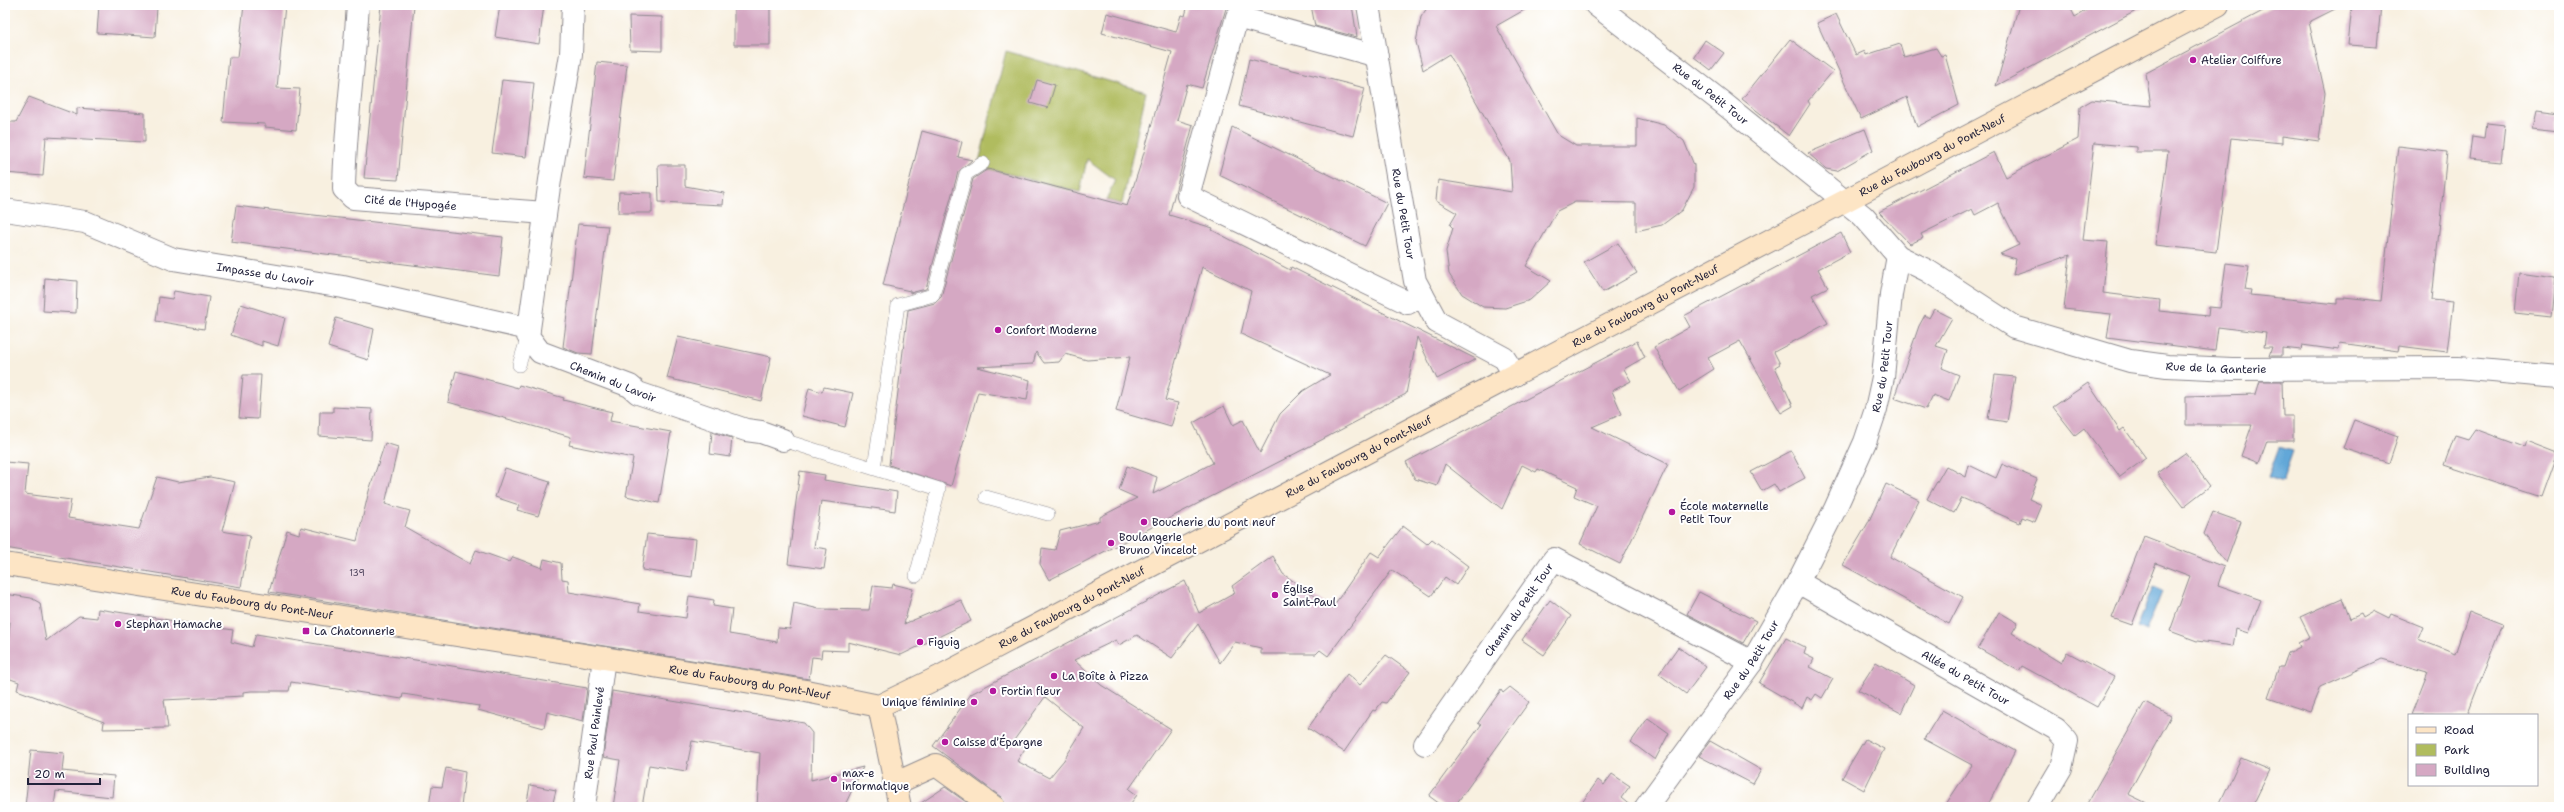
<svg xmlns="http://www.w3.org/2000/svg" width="2564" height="812" font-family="'Shantell Sans',sans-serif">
<rect width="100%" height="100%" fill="#fff"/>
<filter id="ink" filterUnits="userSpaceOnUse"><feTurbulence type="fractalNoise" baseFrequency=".025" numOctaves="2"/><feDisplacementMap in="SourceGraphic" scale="8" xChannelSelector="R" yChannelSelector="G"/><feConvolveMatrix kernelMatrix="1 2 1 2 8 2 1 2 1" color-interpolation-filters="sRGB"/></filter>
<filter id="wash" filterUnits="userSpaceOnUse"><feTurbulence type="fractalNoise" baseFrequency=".012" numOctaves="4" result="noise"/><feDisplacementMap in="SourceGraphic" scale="16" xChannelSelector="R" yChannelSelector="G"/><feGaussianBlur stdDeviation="0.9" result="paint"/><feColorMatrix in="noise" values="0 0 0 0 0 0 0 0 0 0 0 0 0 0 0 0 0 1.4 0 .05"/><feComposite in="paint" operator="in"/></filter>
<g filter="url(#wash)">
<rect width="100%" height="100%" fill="#f8f0e0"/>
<polygon fill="#b0bc5e" stroke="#696f4c" points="1006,51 1146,92 1122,204 1106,200 1115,180 1087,159 1080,192 985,168 979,162"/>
<g fill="#62a7d8" stroke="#42648a">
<polygon points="2279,447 2293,451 2282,482 2268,477"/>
<polygon points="2153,587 2162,591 2146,631 2137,627"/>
</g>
<g id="blocks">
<g fill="#d5a8c3" fill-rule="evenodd">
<polygon points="99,5 157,7 155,37 97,33"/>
<polygon points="244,5 285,5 277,88 300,89 296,130 265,127 265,124 223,122 229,57 238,57"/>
<polygon points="381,5 414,5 398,180 364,178"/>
<polygon points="500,5 544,5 539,44 495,37"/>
<polygon points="734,5 770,6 770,45 734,45"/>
<polygon points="1188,5 1227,5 1202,88 1187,84 1177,120 1193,125 1169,215 1213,228 1212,230 1235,242 1290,270 1291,267 1476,359 1437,379 1417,337 1406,394 1362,416 1363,418 1308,447 1049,580 1040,564 1042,548 1055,550 1060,531 1100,521 1100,517 1137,498 1119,490 1127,466 1157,477 1153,494 1213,463 1193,423 1224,406 1233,425 1243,420 1260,453 1280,414 1303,391 1330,375 1241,334 1251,291 1202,267 1165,400 1178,403 1171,427 1116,411 1130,357 1087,360 1065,354 1059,362 1044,363 1036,352 1033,364 977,367 1030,380 1027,400 978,392 951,486 889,465 908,310 935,303 941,297 973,179 988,169 1127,206 1141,163 1172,52 1102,33 1107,13 1176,32 1181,15 1185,16"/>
<polygon points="1311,5 1352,5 1357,37 1315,26"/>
<polygon points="1429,5 1533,5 1496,26 1558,135 1576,146 1637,146 1637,118 1664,125 1684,141 1694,165 1694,187 1682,210 1662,225 1636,231 1636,203 1575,202 1557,211 1526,266 1551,281 1530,300 1505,308 1483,307 1462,294 1449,274 1446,251 1453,228 1450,225 1457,213 1436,201 1438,180 1512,192 1510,161 1449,54 1423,70 1416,42 1421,17"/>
<polygon points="2019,5 2069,5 2075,17 2095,5 2147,5 1996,86"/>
<polygon points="2274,5 2343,5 2309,22 2325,93 2319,141 2282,136 2282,143 2231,138 2216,252 2155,245 2168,152 2136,152 2136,147 2094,143 2083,240 2108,242 2103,293 2160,300 2159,311 2208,316 2209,307 2220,308 2226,263 2249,266 2245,289 2251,290 2250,295 2337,304 2337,299 2344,299 2344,297 2381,301 2398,146 2447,152 2432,300 2453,302 2447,352 2399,346 2398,351 2340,343 2339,350 2302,345 2301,350 2282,348 2282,356 2269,356 2272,347 2264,347 2266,333 2218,327 2215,351 2107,337 2111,314 2064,309 2070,255 2013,275 2016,259 2000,254 2019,245 1998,203 1975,215 1972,209 1921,234 1923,238 1910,244 1879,212 1994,152 2006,177 2078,139 2080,107 2092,100 2151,106 2146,73"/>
<polygon points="2352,5 2381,5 2377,47 2348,45"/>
<polygon points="1836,14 1856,55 1865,51 1866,55 1900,44 1904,57 1936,48 1941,56 1945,55 1959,105 1917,127 1907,97 1861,119 1817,23"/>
<polygon points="629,16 662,17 662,51 630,50"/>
<polygon points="1790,39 1833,71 1808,101 1810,104 1789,136 1742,99"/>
<polygon points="1705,40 1724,53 1711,70 1694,57"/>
<polygon points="1249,59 1365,88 1353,136 1239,106"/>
<polygon points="597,62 627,65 613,181 584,178"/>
<polygon points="502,80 534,83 526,157 492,153"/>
<polygon points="1037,80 1055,85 1048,108 1030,103"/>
<polygon points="29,97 77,115 77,108 145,113 145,142 46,137 43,176 5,173 7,122 16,122"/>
<polygon points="2536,111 2559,114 2559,132 2532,129"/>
<polygon points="2487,123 2505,125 2501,162 2469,159 2472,136 2485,138"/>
<polygon points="1232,127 1387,203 1365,246 1219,175"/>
<polygon points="1865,129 1873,150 1837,171 1826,169 1808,153"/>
<polygon points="922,131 962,142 958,157 972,160 958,172 926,289 910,293 910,291 883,285"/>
<polygon points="658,165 685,165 685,186 724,193 723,205 659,202"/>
<polygon points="619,192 652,193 652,213 618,213"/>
<polygon points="236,206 503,237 499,276 231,242"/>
<polygon points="578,224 608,226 592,354 578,353 563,347"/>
<polygon points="1841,233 1850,252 1818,269 1828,287 1812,295 1828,323 1774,352 1780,364 1775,367 1793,406 1781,413 1740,341 1708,358 1714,369 1679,391 1654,347 1690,327 1684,316"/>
<polygon points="1618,243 1637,273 1603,292 1584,262"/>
<polygon points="2519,273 2555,278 2551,317 2515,313"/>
<polygon points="45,278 77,281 76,313 43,311"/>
<polygon points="174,291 209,297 204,329 156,321 159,297 172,299"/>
<polygon points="241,304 285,318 278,346 262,341 262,346 231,335"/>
<polygon points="1934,309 1952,318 1936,346 1948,350 1942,368 1959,375 1949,401 1933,395 1926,409 1894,398 1919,326 1925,315 1929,318"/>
<polygon points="336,318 374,329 368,360 328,347"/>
<polygon points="678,337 771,357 761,401 667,378"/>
<polygon points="1637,341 1645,357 1624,369 1631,381 1612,391 1622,414 1592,427 1668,464 1620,564 1580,544 1597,506 1574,496 1577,487 1538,469 1536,472 1522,465 1502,509 1445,464 1437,486 1415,479 1406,462"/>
<polygon points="456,371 518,388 519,385 564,398 563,400 612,412 610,421 671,432 659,503 626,496 633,458 569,445 571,437 448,402"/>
<polygon points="243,375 261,375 258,419 239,418"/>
<polygon points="1995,375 2015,377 2007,422 1988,419"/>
<polygon points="2260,381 2282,381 2283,416 2293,416 2293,441 2267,441 2259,463 2241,456 2252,425 2186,425 2186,396 2256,394"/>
<polygon points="2088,383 2120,431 2124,428 2146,458 2120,477 2084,428 2075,435 2053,407"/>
<polygon points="824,387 853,393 845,427 802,416 809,388 822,392"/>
<polygon points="333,407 372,409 371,440 319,436 320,412 333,412"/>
<polygon points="2354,420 2398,436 2389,463 2343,448"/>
<polygon points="2475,429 2524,447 2526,441 2557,453 2541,497 2444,465 2455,435 2468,439"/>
<polygon points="712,432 732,438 730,457 710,454"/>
<polygon points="385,443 398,447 385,504 410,511 405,527 470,564 476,550 510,562 513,557 542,568 544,559 561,563 562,579 568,580 569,592 640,604 639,611 686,618 689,596 714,600 713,606 732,609 729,634 777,642 778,628 790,629 794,603 819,609 869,610 873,586 892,588 893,584 913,589 904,624 961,600 971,621 901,655 848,642 848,651 822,650 821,658 812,657 809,679 269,592 287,530 299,534 301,527 357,541 369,491"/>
<polygon points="1791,451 1805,478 1779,492 1774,484 1762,491 1751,472"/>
<polygon points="2185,453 2210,486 2183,507 2157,473"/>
<polygon points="5,462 28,464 25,494 71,500 68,518 139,529 157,477 178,482 210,477 235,482 222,531 250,536 241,587 5,548"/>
<polygon points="2002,464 2037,479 2029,499 2042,505 2035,522 2022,517 2020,523 1962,498 1954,513 1927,499 1946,466 1966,477 1969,465 1996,478"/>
<polygon points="505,468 550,482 538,516 517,510 519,505 495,497"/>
<polygon points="800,471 825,475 824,480 897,492 895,511 821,501 814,547 827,549 824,569 788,564"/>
<polygon points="1886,484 1919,500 1890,557 1963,597 1949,624 1843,565 1868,523"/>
<polygon points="2213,512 2241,522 2226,563 2204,534"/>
<path d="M 1403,526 L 1427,544 L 1432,539 L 1468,566 L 1456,585 L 1445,577 L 1431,596 L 1392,570 L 1328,656 L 1320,650 L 1316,654 L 1261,654 L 1261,648 L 1235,642 L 1220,663 L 1198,624 L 1172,658 L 1137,635 L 1119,645 L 1116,640 L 1074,660 L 1101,685 L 1171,729 L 1129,789 L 1137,795 L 1128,807 L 1006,807 L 1001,797 L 933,746 L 971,694 L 1185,581 L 1199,613 L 1235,593 L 1232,586 L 1273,556 L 1283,574 L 1332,608 L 1371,552 L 1379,557 ZM 1045,697 L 1084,728 L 1064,760 L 1049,778 L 1017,761 L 1026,747 L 1012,743 Z"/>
<polygon points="647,534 696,539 692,577 642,570"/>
<polygon points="2144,536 2224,567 2218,585 2261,600 2248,633 2236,629 2233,646 2197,641 2170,631 2190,576 2156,563 2132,625 2112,618"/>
<polygon points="1699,592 1756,621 1743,643 1687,614"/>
<polygon points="5,594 31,598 40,603 46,641 79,616 97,618 98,609 233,630 231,642 252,647 256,634 587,688 583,721 547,712 544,728 478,710 479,706 403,694 402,699 291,682 289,691 251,691 243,692 243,696 164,700 168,728 103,729 104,722 17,690 19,682 5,677 10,622 5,621"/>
<polygon points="2342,598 2350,619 2361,614 2363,618 2375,611 2389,618 2391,614 2423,627 2418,639 2455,654 2469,612 2502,625 2467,715 2411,715 2428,672 2382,659 2320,687 2310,712 2268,698 2279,667 2283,667 2288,653 2300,647 2298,643 2310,637 2300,617"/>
<polygon points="1550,600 1571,616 1544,655 1522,640"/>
<polygon points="1999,612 2018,623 2012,633 2061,663 2067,652 2114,677 2097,707 2022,666 2019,671 1978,648"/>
<polygon points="1786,638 1806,648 1804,654 1814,659 1810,667 1833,679 1822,698 1816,694 1812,700 1807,697 1802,708 1759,683"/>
<polygon points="1678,647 1706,667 1686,694 1659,674"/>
<polygon points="1386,655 1410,672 1386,703 1382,702 1375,711 1373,710 1344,752 1308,728 1347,674 1360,685"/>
<polygon points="1876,662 1914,685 1901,713 1858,690"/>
<polygon points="1510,687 1529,702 1454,807 1444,807 1429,796 1481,725 1478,723 1501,690 1503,693"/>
<polygon points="612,691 804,723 812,733 811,780 863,767 844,807 757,807 760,753 692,741 686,771 649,765 642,807 613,807 620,760 603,757"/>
<polygon points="2145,702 2171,716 2128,794 2155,807 2085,807"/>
<polygon points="1942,710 2015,751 1987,807 1944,807 1972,765 1924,739"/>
<polygon points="1648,718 1669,733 1655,760 1631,742"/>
<polygon points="1865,739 1884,749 1864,790 1842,778"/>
<polygon points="1710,741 1761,770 1753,784 1699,756"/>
<polygon points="31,750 64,753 62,771 114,776 112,797 56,791 54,807 25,807"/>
<polygon points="2241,758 2270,770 2252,807 2218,807"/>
<polygon points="446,768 465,772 461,807 429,807 432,786 442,787"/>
<polygon points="1612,774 1630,786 1621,798 1632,807 1579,807 1598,780 1604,785"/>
<polygon points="530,785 556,790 552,807 526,807"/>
<polygon points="945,787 973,807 915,807"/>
</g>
</g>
</g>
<g filter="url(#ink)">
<use href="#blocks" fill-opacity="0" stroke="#8d898e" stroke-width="1"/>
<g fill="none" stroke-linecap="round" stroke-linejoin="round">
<g stroke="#8d898e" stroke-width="14">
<g id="lane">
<polyline points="519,365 528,336"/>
<polyline points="783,440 939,489 916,576"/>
<polyline points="874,468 898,305 933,295 966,174 983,163"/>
<polyline points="986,497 1048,514"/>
</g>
</g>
<g stroke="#8d898e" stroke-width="24">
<g id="street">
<path id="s1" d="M 358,5 C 354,66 345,127 344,189 L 353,198 L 545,213"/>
<polyline points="573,5 571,54 550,180 528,336 540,352 630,386 638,393 746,430 761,432 783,440"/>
<path id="s2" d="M 1368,5 L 1415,281 L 1437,322 L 1504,358 L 1515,375"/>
<path id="s3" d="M 1596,5 L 1723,103 L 1863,216 L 1898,256 L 1928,271 L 2014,327 L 2130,361 L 2167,366 L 2232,369 L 2458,368 L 2559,377"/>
<polyline points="1377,56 1237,17 1188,196 1408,303 1422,294"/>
<path id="s4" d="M 5,210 L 85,222 L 173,259 L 343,287 L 529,329"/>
<path id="s5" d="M 1798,582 L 2056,729 L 2067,741 L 2061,768 L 2038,807"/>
<path id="s6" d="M 1425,744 L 1554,559 L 1752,662"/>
<path id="s7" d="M 584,807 L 604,658"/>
<path id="s8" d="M 1646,807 L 1752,662 L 1798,582 L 1835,509 L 1865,442 L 1876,409 L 1883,377 L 1891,294 L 1898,256"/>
</g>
</g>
<g stroke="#8d898e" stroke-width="24">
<g id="secondary">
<path id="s9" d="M 5,564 L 604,658 L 806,691 L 879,706 L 937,678 L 2218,5"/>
<polyline points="879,706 900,807"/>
<polyline points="894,784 936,765 994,807"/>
</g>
</g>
<use href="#lane" stroke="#fff" stroke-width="13"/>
<use href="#street" stroke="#fff" stroke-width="22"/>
<use href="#secondary" stroke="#fde5c5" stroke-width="22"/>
</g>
</g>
<g fill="#b5179e" stroke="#fff" stroke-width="1.5">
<circle cx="2193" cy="60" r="4"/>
<circle cx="998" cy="330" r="4"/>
<circle cx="1672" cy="512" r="4"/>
<circle cx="1144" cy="522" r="4"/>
<circle cx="1111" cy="543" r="4"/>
<circle cx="1275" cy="595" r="4"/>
<circle cx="118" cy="624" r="4"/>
<rect x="302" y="627" width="8" height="8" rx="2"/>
<circle cx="920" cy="642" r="4"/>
<circle cx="1054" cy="676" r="4"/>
<circle cx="993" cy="691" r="4"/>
<circle cx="974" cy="702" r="4"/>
<circle cx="945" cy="742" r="4"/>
<circle cx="834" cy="779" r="4"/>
</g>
<g text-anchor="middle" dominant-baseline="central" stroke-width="4" stroke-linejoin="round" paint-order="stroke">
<g font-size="9" fill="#4f445d">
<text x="357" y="573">139</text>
</g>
<g font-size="11" fill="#22223b" stroke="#fff" text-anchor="start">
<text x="2201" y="60">Atelier Coiffure</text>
<text x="1006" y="330">Confort Moderne</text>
<text x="1680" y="506">École maternelle<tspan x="1680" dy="13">Petit Tour</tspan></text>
<text x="1152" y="522">Boucherie du pont neuf</text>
<text x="1119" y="537">Boulangerie<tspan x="1119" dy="13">Bruno Vincelot</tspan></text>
<text x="1283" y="589">Église<tspan x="1283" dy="13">Saint-Paul</tspan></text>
<text x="126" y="624">Stephan Hamache</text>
<text x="314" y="631">La Chatonnerie</text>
<text x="928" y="642">Figuig</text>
<text x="1062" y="676">La Boîte à Pizza</text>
<text x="1001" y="691">Fortin fleur</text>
<text x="966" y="702" text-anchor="end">Unique féminine</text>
<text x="953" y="742">Caisse d'Épargne</text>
<text x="842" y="773">max-e<tspan x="842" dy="13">informatique</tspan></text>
</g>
<g font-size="11" fill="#22223b" stroke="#fff">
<text stroke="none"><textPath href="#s3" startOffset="145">Rue du Petit Tour</textPath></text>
<text stroke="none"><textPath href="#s9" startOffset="2074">Rue du Faubourg du Pont-Neuf</textPath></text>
<text stroke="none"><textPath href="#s1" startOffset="255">Cité de l'Hypogée</textPath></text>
<text stroke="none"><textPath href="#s2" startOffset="212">Rue du Petit Tour</textPath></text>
<text stroke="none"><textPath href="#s4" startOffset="270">Impasse du Lavoir</textPath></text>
<text stroke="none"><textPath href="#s9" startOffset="1750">Rue du Faubourg du Pont-Neuf</textPath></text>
<text stroke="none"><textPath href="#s8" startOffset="505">Rue du Petit Tour</textPath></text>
<text stroke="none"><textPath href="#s3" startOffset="737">Rue de la Ganterie</textPath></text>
<text transform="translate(613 382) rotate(22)">Chemin du Lavoir</text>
<text stroke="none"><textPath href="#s9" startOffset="1426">Rue du Faubourg du Pont-Neuf</textPath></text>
<text stroke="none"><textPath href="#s9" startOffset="250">Rue du Faubourg du Pont-Neuf</textPath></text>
<text stroke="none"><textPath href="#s9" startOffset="1102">Rue du Faubourg du Pont-Neuf</textPath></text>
<text stroke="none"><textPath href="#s6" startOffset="164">Chemin du Petit Tour</textPath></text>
<text stroke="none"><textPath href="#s8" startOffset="181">Rue du Petit Tour</textPath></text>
<text stroke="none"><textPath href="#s5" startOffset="193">Allée du Petit Tour</textPath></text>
<text stroke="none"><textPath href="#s9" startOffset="754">Rue du Faubourg du Pont-Neuf</textPath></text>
<text stroke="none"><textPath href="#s7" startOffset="75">Rue Paul Painlevé</textPath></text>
</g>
</g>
<rect width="2564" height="812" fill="none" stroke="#fff" stroke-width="20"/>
<rect x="2408" y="714" width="130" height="72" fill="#ffffff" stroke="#a7a7b1"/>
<rect x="2416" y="727" width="20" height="6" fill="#fde5c5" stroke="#a7a7b1"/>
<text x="2444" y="734" font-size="12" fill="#22223b">Road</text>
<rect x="2416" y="744" width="20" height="12" fill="#b0bc5e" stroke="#a7a7b1"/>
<text x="2444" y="754" font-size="12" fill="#22223b">Park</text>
<rect x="2416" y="764" width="20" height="12" fill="#d5a8c3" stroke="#a7a7b1"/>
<text x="2444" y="774" font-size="12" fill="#22223b">Building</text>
<path d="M28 778v6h72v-6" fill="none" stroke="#22223b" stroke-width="2"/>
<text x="34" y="778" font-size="12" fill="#22223b" stroke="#ffffff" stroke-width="3" paint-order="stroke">20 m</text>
</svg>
